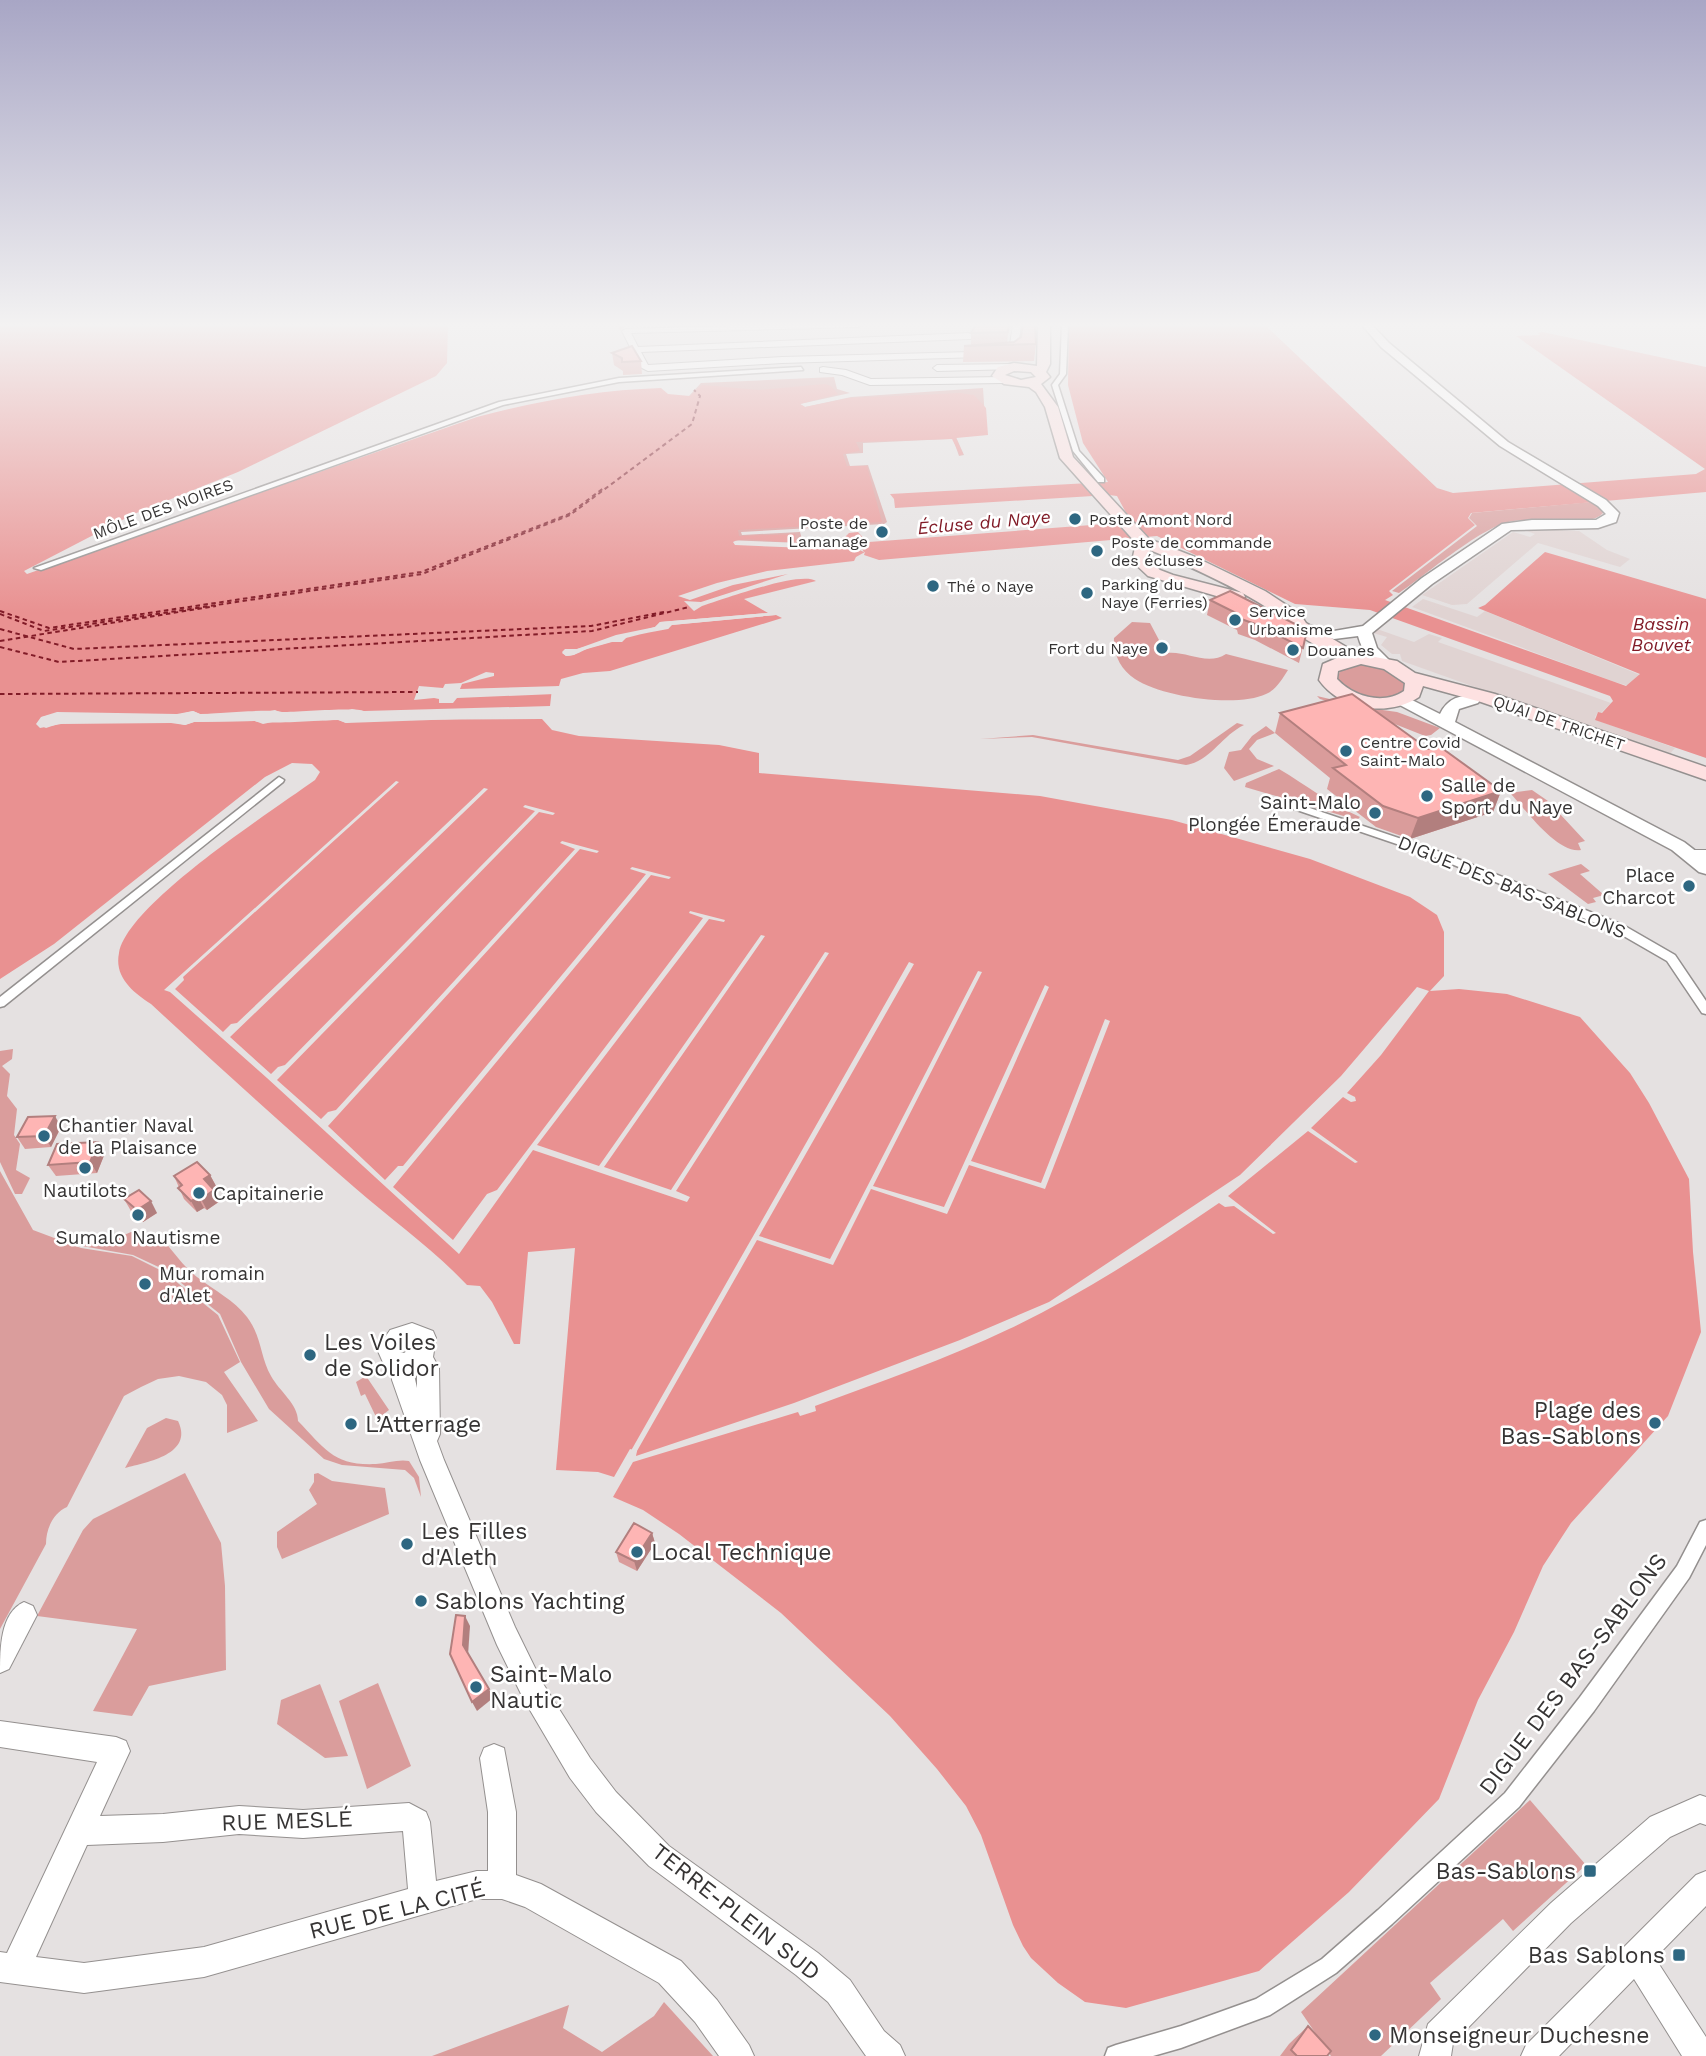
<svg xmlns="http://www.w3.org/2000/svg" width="1706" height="2056" font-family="'Work Sans',sans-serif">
<rect width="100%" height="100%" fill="#e5e1e1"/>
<g fill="#e0d3d2">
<polygon points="1519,528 1579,531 1607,550 1630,559 1620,567 1538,543 1467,604 1452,605 1422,595 1513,532 1530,537 1535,534"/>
<polygon points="1423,599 1477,617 1485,611 1640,675 1629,686 1615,682 1412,607"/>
<polygon points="1377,629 1414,642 1429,634 1442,638 1438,642 1611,703 1601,713 1598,712 1595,717 1596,720 1675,748 1668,756 1402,661 1400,654 1392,654 1381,645 1387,637 1373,633"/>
</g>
<g fill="#da9d9c">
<polygon points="834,377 837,389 850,393 800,404 805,407 851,397 983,388 986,434 956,437 964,455 959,456 953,439 949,439 863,443 863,453 846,454 850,466 868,465 887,522 884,524 741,532 742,535 800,532 803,543 726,540 801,409 689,396 701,383"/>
<path d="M 1591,502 L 1602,509 L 1603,513 C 1589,529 1535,518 1513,521 C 1483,525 1426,575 1399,593 L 1392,591 L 1477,526 L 1469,518 L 1472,513 Z"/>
<path d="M 1132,622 L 1150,623 L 1159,640 L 1158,645 L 1168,653 C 1186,651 1208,666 1226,654 L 1288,670 C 1282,679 1277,689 1266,694 C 1237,708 1162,697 1135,679 C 1121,670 1113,654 1114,638 Z"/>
<path d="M 1352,664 L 1377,664 L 1404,677 L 1407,689 C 1384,707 1356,697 1337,680 L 1341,668 Z"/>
<polygon points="1317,696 1368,708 1397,712 1440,728 1431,735 1425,736 1372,715 1320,699"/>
<path d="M 1237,723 L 1244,725 C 1221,736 1211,761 1186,765 L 1032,737 L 980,739 L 1033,735 L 1178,760 L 1190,756 Z"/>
<polygon points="1266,726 1275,733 1257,740 1249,749 1257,759 1274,766 1234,781 1224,768 1229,752 1241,750 1252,736"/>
<path d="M 1279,769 C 1306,785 1330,804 1360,817 L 1357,820 L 1245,787 L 1246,783 Z"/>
<path d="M 1532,790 L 1548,801 L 1543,805 L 1546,810 L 1560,814 L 1585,841 L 1578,843 L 1581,850 C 1557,854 1526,810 1510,793 Z"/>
<polygon points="1581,864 1590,871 1580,874 1604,895 1593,898 1596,902 1588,904 1548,874"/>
<polygon points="13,1049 12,1059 2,1066 10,1074 7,1096 17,1109 14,1135 20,1144 16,1170 30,1178 22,1194 15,1194 0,1162 0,1051"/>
<path d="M 0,1171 L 33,1230 L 81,1248 L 132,1256 L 164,1272 L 218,1315 L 240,1362 L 224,1372 L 258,1421 L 227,1433 L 227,1405 L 222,1395 L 206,1382 L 179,1376 L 158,1379 L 141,1387 L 124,1396 L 67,1507 C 53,1513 46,1529 46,1544 L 0,1629 Z"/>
<path d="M 131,1232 L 157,1234 C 171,1247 182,1266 197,1277 C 215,1291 234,1300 247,1317 C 262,1337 260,1357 271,1376 C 280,1392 298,1404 298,1421 C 325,1449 334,1466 376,1464 C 387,1463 399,1459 409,1461 L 419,1477 L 421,1497 L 414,1478 L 405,1470 L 342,1465 L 324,1459 L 269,1409 L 241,1362 L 220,1314 L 165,1270 L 133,1255 L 82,1246 L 91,1239 L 115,1239 Z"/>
<polygon points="366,1376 389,1410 377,1419 365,1394 361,1396 356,1382"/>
<path d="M 166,1418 L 178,1421 C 194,1454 148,1462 125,1468 L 147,1428 Z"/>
<polygon points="185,1473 221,1543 225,1586 226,1670 149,1686 132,1716 93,1711 137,1629 37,1616 83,1530 93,1519"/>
<polygon points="318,1473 332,1481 385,1488 389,1514 282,1559 277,1547 277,1532 317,1504 309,1490 314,1482 314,1474"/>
<polygon points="378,1683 411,1766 367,1789 339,1701"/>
<polygon points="320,1684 348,1756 325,1758 277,1724 281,1700"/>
<polygon points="1530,1800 1586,1865 1513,1931 1503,1919 1430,1983 1441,1999 1381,2056 1331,2056 1301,2012"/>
<polygon points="664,2002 713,2056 432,2056 569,2005 563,2028 602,2052 654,2016"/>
</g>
<path fill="#e99191" d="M 0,325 L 448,325 L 447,363 L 436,376 L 238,472 L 134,514 L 24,571 L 27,574 L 477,417 C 538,401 598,390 661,388 L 668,394 L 690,396 L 702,385 L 759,390 L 825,384 L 831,386 L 838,394 L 800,404 L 805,407 L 849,398 L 960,393 L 974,395 L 986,408 L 988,435 L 956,438 L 963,454 L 960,455 L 952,439 L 856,442 L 860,451 L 843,454 L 847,466 L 867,466 L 882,522 L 738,530 L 739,536 L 795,534 L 796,541 C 779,545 744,535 733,542 L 735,545 L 807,548 L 847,545 L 842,540 L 849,533 L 858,532 L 867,542 L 855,547 L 848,545 L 864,552 L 862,549 L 869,542 L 1131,522 L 1117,496 L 1109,495 L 895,508 L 894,499 L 890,494 L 1108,482 L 1083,443 L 1068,385 L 1069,325 L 1265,325 L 1437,488 L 1453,493 L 1696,474 L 1705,469 L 1516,336 L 1540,335 L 1538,333 L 1543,332 L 1706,367 L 1706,492 L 1471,513 L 1468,518 L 1475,525 L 1389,591 L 1393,595 L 1385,600 L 1626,686 L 1640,674 L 1478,608 L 1485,605 L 1545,552 L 1706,599 L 1706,758 L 1595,720 L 1598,712 L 1602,713 L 1613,701 L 1610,696 L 1370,610 L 1295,604 L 1157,536 L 879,560 L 864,555 L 865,552 L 856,557 L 854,561 L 767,571 L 717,583 L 678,596 L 690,600 L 733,585 L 788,574 L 701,602 L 684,601 L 694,611 L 702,606 C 725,599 799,571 816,581 L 744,599 L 768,613 L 660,622 L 655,627 L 577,649 L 565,649 L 562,652 L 566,656 C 576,656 582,650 592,647 C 617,640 643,633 668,629 L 671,625 L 776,615 L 782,618 L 610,671 L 583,673 L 561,679 L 559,686 L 552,688 L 550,706 L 364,711 C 356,707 297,712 282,712 C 272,708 217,714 200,714 L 193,711 L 177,714 L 57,712 L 41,717 L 36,724 L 40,728 L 61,724 L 171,723 L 185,725 L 194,722 L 255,721 C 263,725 323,720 338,720 L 346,723 L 361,720 L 542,719 L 552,730 L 579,736 L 719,745 L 759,753 L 759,773 L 1040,796 L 1172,820 L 1310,859 L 1410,897 L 1437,915 L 1444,932 L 1444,976 L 1430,991 L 1459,989 L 1507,994 L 1580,1017 L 1630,1073 L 1649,1103 L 1689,1179 L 1693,1252 L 1701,1332 L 1668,1416 L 1571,1523 L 1543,1566 L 1514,1632 L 1478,1700 L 1439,1799 L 1349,1892 L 1259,1971 L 1126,2008 L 1085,2002 L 1058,1983 L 1031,1958 L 1023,1946 L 1013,1925 L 981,1835 L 966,1806 L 937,1769 L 890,1716 L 781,1613 L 679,1534 L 643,1510 L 613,1497 L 633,1462 L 798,1412 L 800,1416 L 816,1411 L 815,1406 C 880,1382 946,1359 1009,1329 C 1083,1294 1151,1249 1219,1203 L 1225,1207 L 1234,1206 L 1273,1234 L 1276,1233 L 1228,1196 L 1308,1131 L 1355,1163 L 1358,1162 L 1311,1128 L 1343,1097 L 1351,1102 L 1356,1101 L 1355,1097 L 1347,1093 L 1381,1055 L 1429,991 L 1417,987 L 1341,1076 L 1240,1175 L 1049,1302 L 960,1340 L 794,1403 L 636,1456 L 637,1451 L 630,1449 L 614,1477 L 598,1472 L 556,1470 L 575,1248 L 528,1252 L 520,1344 L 514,1344 L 492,1302 L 480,1286 L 467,1285 C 433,1249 392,1220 354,1187 C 285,1127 218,1066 151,1004 C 133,992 114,977 119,953 C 127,904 272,811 315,780 L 320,772 L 312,764 L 292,763 L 265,777 L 54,944 L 0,979 Z"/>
<g fill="#e5e1e1">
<polygon points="768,613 776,615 672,625 668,629 657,629 627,637 622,642 612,642 580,651 574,655 566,656 562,653 567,649 577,649 616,635 655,627 660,622"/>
<polygon points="486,672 494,673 494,676 462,684 460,689 560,686 559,689 554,691 555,694 457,698 453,703 439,703 439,699 434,698 414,700 419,686 443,688 445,684 461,683"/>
<polygon points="552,708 522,712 364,715 353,712 342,715 282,716 274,713 260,716 201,717 192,714 177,718 57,716 43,720 39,724 61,720 171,719 184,722 194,719 255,718 263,721 277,718 338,717 347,720 361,717 545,716 346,723 339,720 277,721 263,724 255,721 194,722 185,725 172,722 61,723 46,728 37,724 42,717 57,713 65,715 177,715 193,711 200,714 260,713 275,710 282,713 342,712 352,709 364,712"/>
<polygon points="396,781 399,782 183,977 184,980 175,989 223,1032 231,1024 237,1023 484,788 488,789 230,1037 271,1074 278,1067 285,1065 535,811 523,807 525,805 555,813 553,815 539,812 277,1080 321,1119 328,1112 336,1110 575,849 560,843 562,841 599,851 597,853 580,849 328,1126 385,1180 398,1166 403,1166 646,874 630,869 632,867 671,877 669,879 651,875 393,1187 453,1240 487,1194 497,1190 703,918 689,913 690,911 725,920 724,922 709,919 537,1145 599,1166 761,935 765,936 604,1167 671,1190 825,952 829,953 676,1191 690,1197 687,1202 533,1150 459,1254 267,1078 170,992 164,990"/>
<polygon points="909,962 914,964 759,1236 830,1259 978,971 982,972 873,1186 944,1207 1045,985 1049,987 971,1161 1041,1183 1105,1019 1110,1021 1045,1189 969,1165 947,1214 871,1189 833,1265 757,1240 633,1458 631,1453 624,1463"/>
</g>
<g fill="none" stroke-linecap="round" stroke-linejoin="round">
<g stroke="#811b27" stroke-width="2" stroke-dasharray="4.5 3.5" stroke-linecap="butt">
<polyline points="0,611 49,628 421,572 569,514 605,487"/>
<polyline points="0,614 44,631 422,574 570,515 692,424 700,396 694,390"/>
<polyline points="0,629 74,649 591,626 664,612"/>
<polyline points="0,641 216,606"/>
<polyline points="0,647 59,662 592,631 689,607"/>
<polyline points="0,694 418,692"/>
</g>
<g stroke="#94908f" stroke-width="3">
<g id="pedestrian">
<polygon points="1062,325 1068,325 1066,374 1058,385 1079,451 1104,478 1104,482 1098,482 1073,451 1052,385 1060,374"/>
<polygon points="801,367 803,370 619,382 503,405 41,570 34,568 499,402 619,378"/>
<polygon points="279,777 284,780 283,782 4,1006 0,1007 0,997"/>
<polygon points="1289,801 1440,852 1623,925 1675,955 1706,1001 1706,1014 1702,1013 1667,961 1615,931 1432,856 1285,806 1285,802"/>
<polygon points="1706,1520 1706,1545 1689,1578 1594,1711 1519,1807 1392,1924 1336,1973 1270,2015 1181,2048 1153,2056 1105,2056 1108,2048 1116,2045 1181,2026 1256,1999 1322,1959 1378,1910 1505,1793 1580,1697 1677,1566 1700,1522"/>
</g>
</g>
<g stroke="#94908f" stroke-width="2">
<g id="minor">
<polygon points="768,325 862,325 858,327 631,333 638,347 994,332 998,335 994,338 641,352 648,365 782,357 1009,351 1013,325 1021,325 1017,353 1013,356 782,363 648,371 640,367 622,331 626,329"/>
<polygon points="1014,364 1018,367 1017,369 937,371 933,368 937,365"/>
<polygon points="823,367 846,370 871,379 1003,377 1007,380 1003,383 870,385 842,375 820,372 820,368"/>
<polygon points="1691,850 1706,850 1706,860 1686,858 1683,855"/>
<path d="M 412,1323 L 433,1331 L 436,1338 L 433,1357 L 439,1368 L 440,1434 L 437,1441 L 444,1460 L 515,1627 L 542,1682 L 590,1758 L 616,1792 L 669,1846 L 818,1953 L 850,1980 L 884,2031 L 900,2045 L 905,2056 L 866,2056 L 828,2002 L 796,1975 L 649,1866 L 596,1812 L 570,1778 L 524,1700 L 497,1645 L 420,1460 L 392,1380 L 391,1369 L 385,1367 L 377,1349 L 390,1330 ZM 407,1342 L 414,1343 L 413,1347 L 404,1353 L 400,1352 L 400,1348 ZM 416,1369 L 417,1370 L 417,1388 L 413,1370 Z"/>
<path d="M 24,1602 L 33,1606 L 37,1615 L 9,1669 L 0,1673 C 0,1649 0,1613 24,1602 Z"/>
<path d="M 0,1721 L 116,1737 L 126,1741 L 130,1751 L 100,1816 L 163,1814 L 239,1806 L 303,1810 L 409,1803 L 426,1812 L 430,1822 L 436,1881 L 477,1871 L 488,1871 L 488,1812 L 480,1758 L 484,1748 L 494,1744 L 504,1748 L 516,1812 L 516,1875 L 541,1884 L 681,1961 L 717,2000 L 749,2045 L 754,2056 L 719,2056 L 695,2022 L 659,1983 L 525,1907 L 502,1899 L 477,1899 L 204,1977 L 84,1993 L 0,1982 L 0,1952 L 7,1953 L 97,1762 L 0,1747 ZM 403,1831 L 408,1889 L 204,1947 L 84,1963 L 36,1957 L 87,1845 L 163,1842 L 239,1834 L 303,1838 Z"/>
<polygon points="1700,1795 1706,1797 1706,1825 1700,1823 1670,1837 1571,1923 1453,2043 1451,2056 1419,2056 1428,2024 1551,1903 1650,1817"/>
<polygon points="1706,1871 1706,1906 1655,1958 1706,2037 1706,2056 1682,2056 1634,1979 1559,2056 1521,2056 1526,2045 1696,1875"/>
</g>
</g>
<g stroke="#94908f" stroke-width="3">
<g id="tertiary">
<path d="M 1362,325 L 1372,325 L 1389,343 L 1508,442 L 1606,500 L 1619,513 L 1616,522 L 1598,528 L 1511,530 L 1432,584 L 1372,633 L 1377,648 L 1392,663 L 1384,668 C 1369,663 1362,650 1358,636 L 1334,639 L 1298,631 L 1296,628 L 1303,624 L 1334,631 L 1363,626 L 1422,578 L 1502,524 L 1532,520 L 1596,520 L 1606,514 L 1598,506 L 1500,446 L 1381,347 Z"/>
<path d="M 1402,695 L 1440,714 C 1447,699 1461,693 1478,697 L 1480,700 L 1478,703 L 1459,709 L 1455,722 L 1684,842 L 1706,859 L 1706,874 L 1699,872 L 1672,850 L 1396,703 L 1394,700 Z"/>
</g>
</g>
<g stroke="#94908f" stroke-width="3">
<path id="secondary" d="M 1038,325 L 1050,325 L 1050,364 L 1046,372 L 1050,377 L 1041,384 L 1058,407 L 1073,457 L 1149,539 L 1195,557 L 1265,591 L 1300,614 L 1306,623 L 1358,654 L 1397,661 L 1415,673 L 1495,694 L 1706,767 L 1706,780 L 1481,702 L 1423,686 L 1419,697 C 1389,717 1341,711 1319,680 L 1323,664 L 1337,658 L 1277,622 L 1275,618 L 1277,614 C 1238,588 1194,568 1150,550 L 1148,560 L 1160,570 L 1173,575 L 1243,593 L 1245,597 L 1237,602 L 1148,576 L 1132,561 L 1136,543 L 1060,458 L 1045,407 L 1036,392 L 1029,387 L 1004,384 L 992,376 L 998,367 L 1014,363 L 1037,366 ZM 1014,371 L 1031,372 L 1036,377 L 1021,380 L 1005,375 ZM 1361,664 L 1384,669 L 1405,683 L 1404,691 C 1383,705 1354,697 1337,679 L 1338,671 Z"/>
</g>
<use href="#pedestrian" fill="#fff" fill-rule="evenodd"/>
<use href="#minor" fill="#fff" fill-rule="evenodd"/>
<use href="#tertiary" fill="#fff" fill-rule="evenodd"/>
<use href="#secondary" fill="#fde1e1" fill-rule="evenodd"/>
</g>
<g fill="#da9c9b">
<polygon points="617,325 641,325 641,326 626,326 620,330"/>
<polygon points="1009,325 1007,343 1036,344 1034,361 963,362 964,346 971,345 971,333"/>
<polygon points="612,353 641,361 642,374 623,375 623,371 614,365"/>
<polygon points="1210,600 1307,630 1299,663 1255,640 1238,634 1237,630 1207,615"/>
<polygon points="1280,713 1428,749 1501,791 1493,812 1410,839 1376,827 1327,789 1330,778 1275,733"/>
<polygon points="61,1127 51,1147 25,1149 17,1137"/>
<polygon points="98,1142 105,1153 97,1173 56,1176 48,1165"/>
<polygon points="210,1175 216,1186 212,1188 220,1201 207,1210 204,1208 197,1212 184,1199 174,1176"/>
<polygon points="124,1199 157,1213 143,1222 131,1211"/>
<polygon points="652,1533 655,1543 637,1571 619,1562 616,1552"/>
<polygon points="1308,2026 1327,2056 1280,2056 1289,2044"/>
</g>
<g fill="#b27f7e">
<polygon points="619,325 626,325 626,326 620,330"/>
<polygon points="1501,791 1493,812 1410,839 1418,818"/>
<polygon points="55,1116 61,1127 51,1147 44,1136"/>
<polygon points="98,1142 105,1153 97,1173 90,1162"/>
<polygon points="210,1175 216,1186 209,1191 204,1179"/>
<polygon points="214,1190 220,1201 207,1210 201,1199"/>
<polygon points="198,1197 204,1208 197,1212 191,1201"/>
<polygon points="151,1201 157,1213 143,1222 137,1210"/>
<polygon points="652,1533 655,1543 637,1571 634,1561"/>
<polygon points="465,1616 470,1626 468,1655 463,1645"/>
<polygon points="489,1689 493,1698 477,1711 472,1702"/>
</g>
<g fill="#feb5b4" stroke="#b27f7e" stroke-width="2">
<polygon points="976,325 1009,325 1008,332 971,333"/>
<polygon points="1023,325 1035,325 1036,344 964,346 1014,342 1021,337"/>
<polygon points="632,346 641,361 622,362 622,358 612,353"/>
<polygon points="1230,591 1307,630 1303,648 1258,625 1241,619 1240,615 1210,600"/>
<polygon points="1352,694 1428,749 1439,746 1501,791 1418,818 1383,806 1333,768 1346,765 1280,713"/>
<polygon points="55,1116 44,1136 17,1137 28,1117"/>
<polygon points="98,1142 90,1162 48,1165 57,1144"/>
<polygon points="197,1162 210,1175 204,1179 214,1190 201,1199 198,1197 191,1201 178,1188 182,1185 174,1176"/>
<polygon points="139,1190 151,1201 137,1210 124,1199"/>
<polygon points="634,1523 652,1533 634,1561 616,1552"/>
<polygon points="456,1615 465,1616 463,1645 489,1689 472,1702 450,1654"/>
<polygon points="1308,2026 1331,2051 1327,2056 1297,2056 1291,2050"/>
</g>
<linearGradient id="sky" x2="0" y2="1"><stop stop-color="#a8a6c5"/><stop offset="0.53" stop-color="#f3f2f2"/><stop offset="1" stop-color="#f3f2f2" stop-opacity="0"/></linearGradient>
<rect width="1706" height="613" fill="url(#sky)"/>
<g fill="#2e6781" stroke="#fff" stroke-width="2.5">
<circle cx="1075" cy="519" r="7"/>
<circle cx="882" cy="532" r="7"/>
<circle cx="1097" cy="551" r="7"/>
<circle cx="933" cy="586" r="7"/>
<circle cx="1087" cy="593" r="7"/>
<circle cx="1235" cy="620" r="7"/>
<circle cx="1162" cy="648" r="7"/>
<circle cx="1293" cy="650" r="7"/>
<circle cx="1346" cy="751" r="7"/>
<circle cx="1427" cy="796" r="7"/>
<circle cx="1375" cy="813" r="7"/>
<circle cx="1689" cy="886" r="7"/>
<circle cx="44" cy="1136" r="7"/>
<circle cx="85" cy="1168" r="7"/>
<circle cx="199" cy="1193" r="7"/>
<circle cx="138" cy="1215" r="7"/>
<circle cx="145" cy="1284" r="7"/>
<circle cx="310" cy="1355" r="7"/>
<circle cx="1655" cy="1423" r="7"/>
<circle cx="351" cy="1424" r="7"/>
<circle cx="407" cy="1544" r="7"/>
<circle cx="637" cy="1552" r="7"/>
<circle cx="421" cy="1601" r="7"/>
<circle cx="476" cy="1687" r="7"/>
<rect x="1583" y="1864" width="14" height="14" rx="3.5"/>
<rect x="1672" y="1948" width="14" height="14" rx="3.5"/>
<circle cx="1375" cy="2035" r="7"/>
</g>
<g text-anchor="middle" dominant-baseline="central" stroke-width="5" stroke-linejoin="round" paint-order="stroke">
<g font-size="16" fill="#363434" stroke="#fff">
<text transform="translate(163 509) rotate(-20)">MÔLE DES NOIRES</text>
<text transform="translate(1559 723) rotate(19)">QUAI DE TRICHET</text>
</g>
<g font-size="16" fill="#363434" stroke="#fff" text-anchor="start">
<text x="1089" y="519">Poste Amont Nord</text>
<text x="868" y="523" text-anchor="end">Poste de<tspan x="868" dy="18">Lamanage</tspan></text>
<text x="1111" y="542">Poste de commande<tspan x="1111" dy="18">des écluses</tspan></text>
<text x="1101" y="584">Parking du<tspan x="1101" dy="18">Naye (Ferries)</tspan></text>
<text x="947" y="586">Thé o Naye</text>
<text x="1249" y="611">Service<tspan x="1249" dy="18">Urbanisme</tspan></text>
<text x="1148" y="648" text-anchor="end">Fort du Naye</text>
<text x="1307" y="650">Douanes</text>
<text x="1360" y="742">Centre Covid<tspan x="1360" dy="18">Saint-Malo</tspan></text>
</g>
<g font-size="18" font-style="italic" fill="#811b27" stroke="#fff">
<text transform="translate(984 522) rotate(-5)">Écluse du Naye</text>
<text x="1661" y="623">Bassin<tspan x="1661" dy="21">Bouvet</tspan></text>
</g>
<g font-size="19" fill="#363434" stroke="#fff" text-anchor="start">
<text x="1441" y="785">Salle de<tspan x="1441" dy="22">Sport du Naye</tspan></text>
<text x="1361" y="802" text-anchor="end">Saint-Malo<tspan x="1361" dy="22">Plongée Émeraude</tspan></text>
<text x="1675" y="875" text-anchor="end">Place<tspan x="1675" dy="22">Charcot</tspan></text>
<text x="58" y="1125">Chantier Naval<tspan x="58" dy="22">de la Plaisance</tspan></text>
<text x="85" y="1190" text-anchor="middle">Nautilots</text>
<text x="213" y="1193">Capitainerie</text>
<text x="138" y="1237" text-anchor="middle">Sumalo Nautisme</text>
<text x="159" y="1273">Mur romain<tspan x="159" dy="22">d'Alet</tspan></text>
</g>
<g font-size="19" fill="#363434" stroke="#fff">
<text transform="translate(1512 887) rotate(22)">DIGUE DES BAS-SABLONS</text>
</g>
<g font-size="23" fill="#363434" stroke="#fff" text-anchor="start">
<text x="324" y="1342">Les Voiles<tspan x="324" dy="26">de Solidor</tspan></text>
<text x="1641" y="1410" text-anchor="end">Plage des<tspan x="1641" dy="26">Bas-Sablons</tspan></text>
<text x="365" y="1424">L’Atterrage</text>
<text x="421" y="1531">Les Filles<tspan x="421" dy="26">d'Aleth</tspan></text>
<text x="651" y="1552">Local Technique</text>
<text x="435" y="1601">Sablons Yachting</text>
<text x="490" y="1674">Saint-Malo<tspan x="490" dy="26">Nautic</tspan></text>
<text x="1576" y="1871" text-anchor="end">Bas-Sablons</text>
<text x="1665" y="1955" text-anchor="end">Bas Sablons</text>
<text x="1389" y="2035">Monseigneur Duchesne</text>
</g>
<g font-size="23" fill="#363434" stroke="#fff">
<text transform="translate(1573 1674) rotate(-53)">DIGUE DES BAS-SABLONS</text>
<text transform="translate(287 1821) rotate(-2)">RUE MESLÉ</text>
<text transform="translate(397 1910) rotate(-14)">RUE DE LA CITÉ</text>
<text transform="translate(736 1912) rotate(38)">TERRE-PLEIN SUD</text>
</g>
</g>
</svg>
